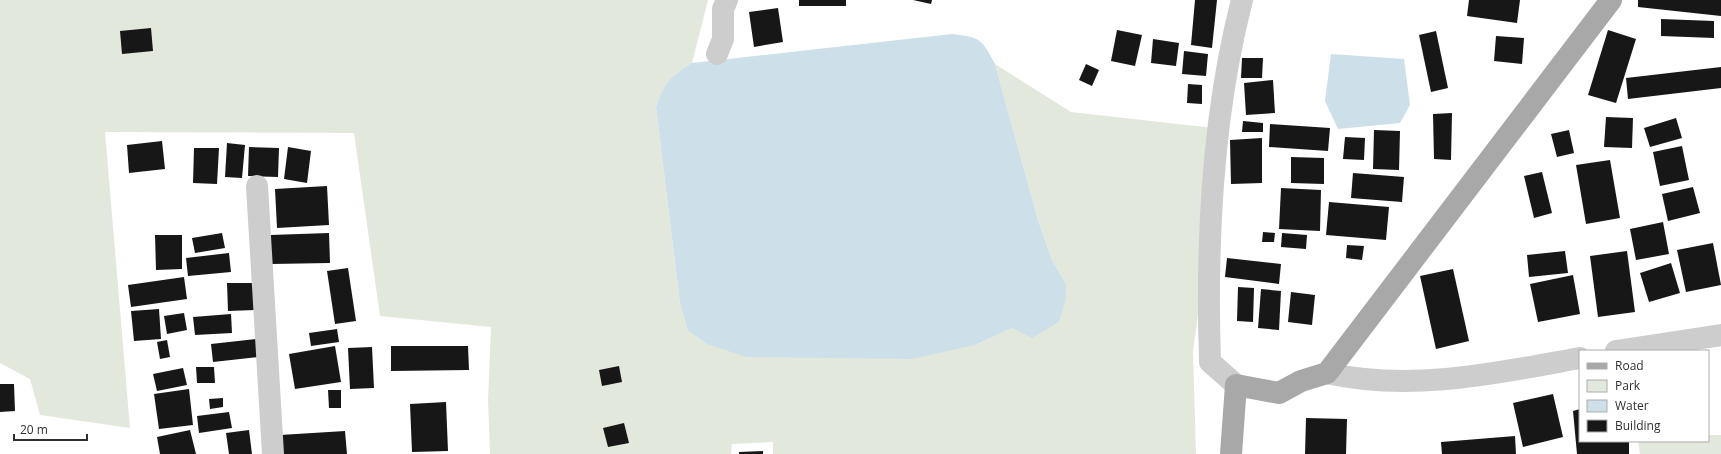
<svg xmlns="http://www.w3.org/2000/svg" width="1721" height="454" font-family="'Open Sans',sans-serif">
<rect width="100%" height="100%" fill="#fff"/>
<g fill="#e3e8dc">
<path d="M 0,0 L 708,0 L 692,63 C 670,76 664,83 656,107 L 680,304 L 688,331 L 707,344 L 975,345 L 1012,328 L 1066,284 L 1052,260 L 1038,220 L 995,64 L 1071,112 L 1223,129 L 1193,352 L 1196,454 L 773,454 L 773,442 L 732,444 L 731,454 L 490,454 L 488,400 L 491,327 L 380,316 L 354,133 L 105,132 L 130,428 L 40,415 L 30,379 L 0,363 Z"/>
<polygon points="1708,435 1721,435 1721,454 1640,454 1638,441 1708,441"/>
</g>
<g fill="#cde0e9">
<path d="M 952,34 C 980,37 982,39 995,64 L 1038,220 L 1052,260 L 1066,284 L 1066,299 L 1059,322 L 1032,338 L 1012,328 L 975,345 L 912,359 L 746,357 L 707,344 L 688,331 L 680,304 L 656,107 C 664,83 670,76 692,63 Z"/>
<polygon points="1331,54 1404,59 1410,105 1400,123 1338,129 1325,101"/>
</g>
<g fill="#171717">
<rect x="799" y="0" width="47" height="6"/>
<polygon points="913,0 932,0 931,4"/>
<polygon points="1195,0 1217,0 1212,48 1191,45"/>
<polygon points="1469,0 1520,0 1517,23 1467,16"/>
<polygon points="1638,0 1721,0 1721,16 1638,7"/>
<polygon points="778,8 783,42 754,47 749,12"/>
<polygon points="1661,19 1714,21 1714,38 1661,36"/>
<polygon points="151,28 153,51 122,54 120,31"/>
<polygon points="1117,30 1142,35 1135,66 1111,61"/>
<polygon points="1608,30 1636,39 1616,103 1588,95"/>
<polygon points="1436,31 1448,88 1431,92 1419,35"/>
<polygon points="1496,36 1524,38 1522,64 1494,61"/>
<polygon points="1153,39 1179,43 1176,66 1151,63"/>
<polygon points="1184,51 1208,54 1206,76 1182,74"/>
<polygon points="1242,58 1263,58 1262,78 1241,78"/>
<polygon points="1086,64 1099,70 1092,86 1079,80"/>
<polygon points="1721,67 1721,88 1628,99 1626,78"/>
<polygon points="1273,80 1275,113 1246,115 1244,83"/>
<polygon points="1188,84 1202,85 1202,104 1187,103"/>
<polygon points="1452,113 1451,160 1434,159 1433,114"/>
<polygon points="1606,117 1633,118 1632,148 1604,147"/>
<polygon points="1676,118 1682,138 1650,147 1644,128"/>
<polygon points="1243,121 1263,123 1263,132 1242,132"/>
<polygon points="1270,124 1330,128 1328,151 1269,147"/>
<polygon points="1374,130 1400,131 1399,170 1373,169"/>
<polygon points="1569,130 1574,153 1557,157 1551,134"/>
<polygon points="1345,137 1365,138 1364,160 1343,159"/>
<polygon points="1262,138 1262,183 1231,184 1230,140"/>
<polygon points="162,141 165,169 129,173 127,145"/>
<polygon points="227,143 245,145 242,178 225,177"/>
<polygon points="1682,146 1689,180 1660,186 1653,152"/>
<polygon points="249,147 279,148 278,177 248,176"/>
<polygon points="288,147 311,151 307,183 284,179"/>
<polygon points="194,148 219,148 217,184 193,183"/>
<polygon points="1291,157 1324,158 1324,184 1291,183"/>
<polygon points="1610,160 1620,218 1586,224 1576,165"/>
<polygon points="1542,172 1552,213 1534,218 1524,176"/>
<polygon points="1353,173 1404,177 1402,202 1351,198"/>
<polygon points="327,186 329,225 277,228 275,189"/>
<polygon points="1693,187 1700,213 1668,221 1662,194"/>
<polygon points="1281,188 1321,190 1320,231 1279,229"/>
<polygon points="1329,202 1389,207 1386,240 1326,235"/>
<polygon points="1663,222 1669,254 1636,260 1630,229"/>
<polygon points="1263,232 1275,233 1274,242 1262,242"/>
<polygon points="222,233 225,248 195,253 192,238"/>
<polygon points="329,233 330,263 271,264 270,235"/>
<polygon points="1282,233 1307,235 1306,249 1281,247"/>
<polygon points="155,235 182,235 182,269 156,270"/>
<polygon points="1713,243 1721,285 1686,292 1677,250"/>
<polygon points="1347,245 1364,246 1362,260 1346,258"/>
<polygon points="1565,251 1568,273 1529,277 1527,255"/>
<polygon points="1627,251 1635,312 1598,317 1590,256"/>
<polygon points="229,253 231,272 188,276 186,258"/>
<polygon points="1227,258 1281,264 1279,284 1225,277"/>
<polygon points="1671,263 1680,293 1649,302 1640,273"/>
<polygon points="348,268 356,321 335,324 327,271"/>
<polygon points="1453,269 1469,341 1436,349 1420,276"/>
<polygon points="1573,275 1580,314 1538,322 1530,284"/>
<polygon points="184,277 187,299 131,307 128,285"/>
<polygon points="227,283 255,283 255,310 228,311"/>
<polygon points="1238,287 1254,288 1253,322 1237,321"/>
<polygon points="1261,289 1281,291 1279,330 1258,328"/>
<polygon points="1291,292 1315,295 1312,325 1288,322"/>
<polygon points="159,309 161,339 134,341 131,311"/>
<polygon points="184,313 187,330 167,334 164,316"/>
<polygon points="231,314 232,333 195,335 193,317"/>
<polygon points="337,329 339,342 311,346 309,333"/>
<polygon points="257,339 259,357 213,362 211,344"/>
<polygon points="167,340 170,357 160,359 157,342"/>
<polygon points="335,346 341,382 295,389 289,354"/>
<polygon points="391,346 468,346 469,370 391,371"/>
<polygon points="372,347 374,388 350,389 348,348"/>
<polygon points="619,366 622,382 602,386 599,370"/>
<polygon points="196,367 214,367 215,383 197,383"/>
<polygon points="183,368 187,385 157,391 153,374"/>
<polygon points="0,384 14,384 15,411 0,412"/>
<polygon points="189,389 193,425 159,429 154,394"/>
<polygon points="328,390 341,390 341,408 329,408"/>
<polygon points="1553,394 1563,437 1523,447 1513,403"/>
<polygon points="223,398 223,407 210,409 209,399"/>
<polygon points="446,402 448,451 412,452 410,404"/>
<polygon points="1580,409 1580,441 1629,441 1629,454 1577,454 1573,411"/>
<polygon points="229,412 232,428 199,433 197,416"/>
<polygon points="1306,418 1347,419 1346,454 1305,454"/>
<polygon points="624,423 629,443 608,447 603,428"/>
<polygon points="190,430 196,454 160,454 157,437"/>
<polygon points="249,430 252,454 229,454 226,433"/>
<polygon points="345,431 347,454 281,454 280,435"/>
<polygon points="1515,436 1516,454 1442,454 1441,442"/>
<polygon points="763,451 763,454 739,454 739,452"/>
</g>
<g fill="none" stroke-linecap="round" stroke-linejoin="round">
<g stroke="#cdcdcd" stroke-width="22">
<polyline points="717,54 723,39 723,9 727,0"/>
<polyline points="257,186 273,454"/>
<polyline points="1616,351 1721,335"/>
<path d="M 1327,373 C 1411,392 1497,373 1580,358"/>
<path d="M 1236,385 L 1210,362 C 1206,242 1212,116 1242,0"/>
</g>
<polyline stroke="#a8a8a8" stroke-width="22" points="1231,454 1236,385 1279,393 1301,381 1327,373 1611,0"/>
</g>
<rect x="1579" y="350" width="130" height="92" fill="#ffffff" stroke="#acacac"/>
<rect x="1587" y="363" width="20" height="6" fill="#a8a8a8" stroke="#acacac"/>
<text x="1615" y="370" font-size="12" fill="#303030">Road</text>
<rect x="1587" y="380" width="20" height="12" fill="#e3e8dc" stroke="#acacac"/>
<text x="1615" y="390" font-size="12" fill="#303030">Park</text>
<rect x="1587" y="400" width="20" height="12" fill="#cde0e9" stroke="#acacac"/>
<text x="1615" y="410" font-size="12" fill="#303030">Water</text>
<rect x="1587" y="420" width="20" height="12" fill="#171717" stroke="#acacac"/>
<text x="1615" y="430" font-size="12" fill="#303030">Building</text>
<path d="M14 434v6h73v-6" fill="none" stroke="#303030" stroke-width="2"/>
<text x="20" y="434" font-size="12" fill="#303030" stroke="#ffffff" stroke-width="3" paint-order="stroke">20 m</text>
</svg>
